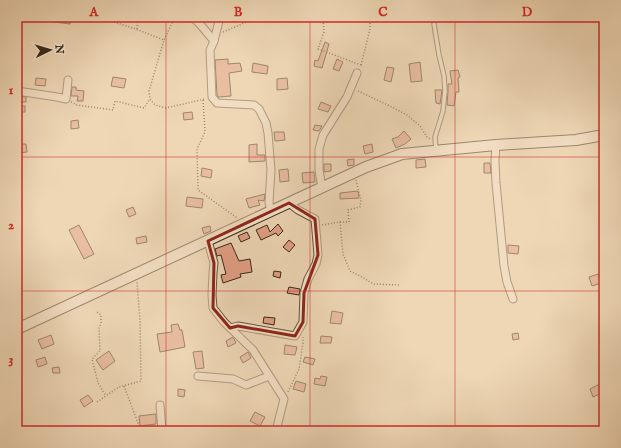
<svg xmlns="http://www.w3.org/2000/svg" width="621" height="448" font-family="'IM FELL English',serif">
<rect width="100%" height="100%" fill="#efd7b6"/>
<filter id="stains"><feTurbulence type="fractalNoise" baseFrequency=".005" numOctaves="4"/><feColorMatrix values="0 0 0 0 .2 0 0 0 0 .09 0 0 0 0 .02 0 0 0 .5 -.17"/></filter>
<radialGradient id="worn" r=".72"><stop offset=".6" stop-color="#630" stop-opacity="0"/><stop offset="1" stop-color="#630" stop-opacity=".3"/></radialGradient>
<g fill="#e4a087" stroke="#362818">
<polygon points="46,17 71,17 70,24 46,21"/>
<polygon points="325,42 329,44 322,68 314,66 315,60 318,61"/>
<polygon points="228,59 228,64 240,63 242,71 229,73 231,96 218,97 217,95 215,60"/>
<polygon points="337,59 343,62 339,71 333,69"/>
<polygon points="420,62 422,81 411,82 409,64"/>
<polygon points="253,63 268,66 267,74 252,72"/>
<polygon points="387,67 394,68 391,82 384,80"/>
<polygon points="458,70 460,77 458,78 459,92 456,92 454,106 447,105 448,91 448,84 452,84 450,71"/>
<polygon points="113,77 126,79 124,88 111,86"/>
<polygon points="36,78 46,79 45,86 35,85"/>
<polygon points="287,78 288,89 277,90 277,79"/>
<polygon points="72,87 76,87 76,90 84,91 83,101 77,101 78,96 71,96"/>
<polygon points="435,90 442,90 440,104 436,103"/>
<polygon points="20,96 26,97 26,102 20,102"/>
<polygon points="321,102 331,106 328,112 318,109"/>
<rect x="17" y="106" width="8" height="6"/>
<polygon points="192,112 193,119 184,120 183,113"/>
<polygon points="78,120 79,128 71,129 71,121"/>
<polygon points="315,125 322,126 319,131 313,130"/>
<polygon points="404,131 411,139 405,144 396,148 392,139 398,137"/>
<polygon points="274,132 284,132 285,140 275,141"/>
<polygon points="17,144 26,144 27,152 18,153"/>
<polygon points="257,144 257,155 265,155 265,161 249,162 249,145"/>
<polygon points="372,144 373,152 365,154 363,146"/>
<polygon points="354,159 354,165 348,166 347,160"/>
<polygon points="425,159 426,167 416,168 416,160"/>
<polygon points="484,163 490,163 491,173 484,173"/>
<polygon points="324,164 331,164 331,171 324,172"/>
<polygon points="202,168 212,170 211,178 201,176"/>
<polygon points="288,169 289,181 280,182 279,170"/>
<polygon points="314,172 315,182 303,183 302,173"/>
<polygon points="358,191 359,198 340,199 340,193"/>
<polygon points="265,194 264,201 258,200 260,205 249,208 246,199"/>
<polygon points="187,197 203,199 202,208 186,206"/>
<polygon points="133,207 136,214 129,217 126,210"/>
<polygon points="278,224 283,231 278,236 276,233 261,240 256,230 267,225 270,232"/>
<polygon points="79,225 94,254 84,259 69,230"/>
<polygon points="210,226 211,231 204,234 202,228"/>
<polygon points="247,232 250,238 241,242 238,236"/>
<polygon points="146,236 147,242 137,244 136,238"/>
<polygon points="289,240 295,245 289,252 283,247"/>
<polygon points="231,243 239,261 250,259 252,272 240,274 241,277 223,283 221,275 226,274 221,255 217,256 215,249"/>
<polygon points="508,245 519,246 518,254 508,253"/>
<polygon points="274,271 281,272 280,278 273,276"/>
<polygon points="598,274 601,283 592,286 589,277"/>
<polygon points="289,287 300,289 299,295 287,293"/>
<polygon points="332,311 343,313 341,324 330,323"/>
<polygon points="264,317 275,318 274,325 263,323"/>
<polygon points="178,324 180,330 182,330 185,347 160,352 157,334 172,332 171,325"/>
<polygon points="518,333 519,339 513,340 512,334"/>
<polygon points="51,335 54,344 42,349 38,340"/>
<polygon points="321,336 332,337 331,343 320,343"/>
<polygon points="233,337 236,343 228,347 226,341"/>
<polygon points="285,345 297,347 295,355 284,354"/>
<polygon points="109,351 115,361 103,370 96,360"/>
<polygon points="202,351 204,368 196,369 193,352"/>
<polygon points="248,352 251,358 243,363 240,357"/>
<polygon points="45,357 47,364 38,367 36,360"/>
<polygon points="305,357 315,359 313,365 303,362"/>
<polygon points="59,367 60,373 53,373 52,368"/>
<polygon points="321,376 327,377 325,386 314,384 315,378 320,379"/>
<polygon points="296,381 306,384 304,392 293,389"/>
<polygon points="600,384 604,392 593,397 590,389"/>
<polygon points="178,389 185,390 184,397 178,396"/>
<polygon points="88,395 93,401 84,407 80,400"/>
<polygon points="255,412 265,417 260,426 250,421"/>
<polygon points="156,414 156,424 140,426 139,416"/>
</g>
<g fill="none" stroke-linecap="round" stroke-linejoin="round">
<g stroke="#645440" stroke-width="5.5">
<polyline id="lane" points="434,24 439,55 444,76 445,91 443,111 435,137 436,150"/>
</g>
<g stroke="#645440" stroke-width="9">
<g id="street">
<polyline points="192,17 199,23 214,41"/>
<polyline points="220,17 214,41 210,50 212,97 217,103 254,105 259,109 266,123 268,133 271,170 269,203 271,212"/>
<polyline points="17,91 57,97 66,99 68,80"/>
<polyline points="496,145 495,161 496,183 504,266 507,282 513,299"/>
<polyline points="322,188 319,170 319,149 323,135 347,97 357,73"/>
<polyline points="208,241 214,263 213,273 212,295 213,308 224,322 253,350 284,399 276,431"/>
<polyline points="230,328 238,326 295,336 303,322 304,293 308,279 316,264 318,255 315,219 298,210 289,203"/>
<polyline points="198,376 233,379 246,385 269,376"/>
<polyline points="160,405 162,431"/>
</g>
</g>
<g stroke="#362818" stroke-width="12">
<polyline id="secondary" points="17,329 366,167 402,154 496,145 576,140 604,135"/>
</g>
<g stroke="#362818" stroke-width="1.5" stroke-dasharray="1 2" stroke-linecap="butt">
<polyline points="175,17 164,40 149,91 150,99 155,105 166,108 205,99"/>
<polyline points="323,17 324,32 318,49 361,65 360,67"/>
<polyline points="114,22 133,28 164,40"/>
<polyline points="137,29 138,17"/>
<polyline points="223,32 259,17"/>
<polyline points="361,65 370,29 370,17"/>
<polyline points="358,91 392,107 407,115 420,126 427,137 430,139"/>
<polyline points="203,100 205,132 197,149 198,190 237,218"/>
<polyline points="71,102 77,105 113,110 115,101 144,108 150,99"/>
<polyline points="340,222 349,222 348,210 360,207 361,200 356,180"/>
<polyline points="322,225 340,222 343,254 350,271 362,277 370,282 374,284 399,285"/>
<polyline points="97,312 101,315 101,324 99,328 100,351 92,359 98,383 106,396"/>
<polyline points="124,386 141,431"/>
<polyline points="288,392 299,369 303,343 303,337"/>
<polyline points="97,402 119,387 141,381 140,320 137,282"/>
<polyline points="17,423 21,431"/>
</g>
<use href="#lane" stroke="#f5e5d0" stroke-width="3.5"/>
<use href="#street" stroke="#f5e5d0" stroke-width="7"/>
<use href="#secondary" stroke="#f5e5d0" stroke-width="10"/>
</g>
<path d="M0 0H621V448H0ZM 289,203 L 315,219 L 318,255 L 304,293 L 303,322 L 295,336 L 238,326 L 230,328 L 213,308 L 214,263 L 208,241 Z" fill="#efd7b6" fill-opacity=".55" fill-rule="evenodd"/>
<path fill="none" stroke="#8f2418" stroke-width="3" stroke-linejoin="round" d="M 289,203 L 315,219 L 318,255 L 304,293 L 303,322 L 295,336 L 238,326 L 230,328 L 213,308 L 214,263 L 208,241 Z"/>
<path fill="none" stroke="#d62828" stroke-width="1" stroke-opacity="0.55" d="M 166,17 L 166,431M 310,17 L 310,431M 455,17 L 455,431M 17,157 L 604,157M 17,291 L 604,291"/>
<rect width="621" height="448" fill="none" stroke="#efd7b6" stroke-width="44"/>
<g transform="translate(50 50) rotate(85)" stroke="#f5e5d0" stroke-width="3" paint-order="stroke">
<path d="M0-3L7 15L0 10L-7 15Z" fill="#362818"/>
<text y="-6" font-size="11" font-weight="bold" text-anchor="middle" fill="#362818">N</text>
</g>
<rect x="22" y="22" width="577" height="404" fill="none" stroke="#d62828" stroke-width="1.5"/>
<g font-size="13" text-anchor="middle" font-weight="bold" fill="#d62828">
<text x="94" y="16">A</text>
<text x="238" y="16">B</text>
<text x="383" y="16">C</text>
<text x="527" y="16">D</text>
<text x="11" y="94">1</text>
<text x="11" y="229">2</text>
<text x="11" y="363">3</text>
</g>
<rect width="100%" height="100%" filter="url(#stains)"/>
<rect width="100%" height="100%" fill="url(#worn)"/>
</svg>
